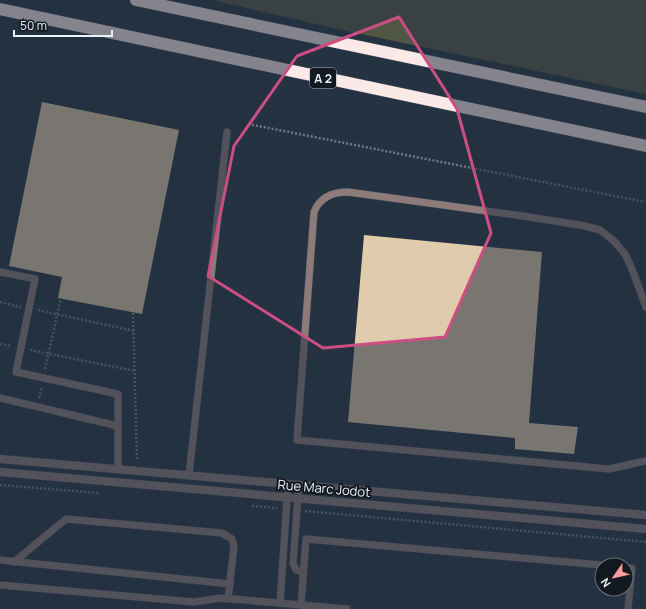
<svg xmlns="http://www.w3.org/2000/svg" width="646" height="609" font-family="Manrope,sans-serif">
<rect width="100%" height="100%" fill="#243241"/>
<polygon fill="#525644" points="212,0 646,0 646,94 342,30"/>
<g fill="#e0cbad">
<polygon points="42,102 179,130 142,314 58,298 62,277 9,266"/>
<polygon points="364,235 542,252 529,423 578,427 574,454 515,449 515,438 348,422"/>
</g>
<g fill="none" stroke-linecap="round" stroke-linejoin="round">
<g stroke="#404d5b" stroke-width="8">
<g id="lane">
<polyline points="0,272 35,279 16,372 118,394 118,469"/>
<path d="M 646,307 L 632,269 L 625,254 L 614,241 L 600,230 L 585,226 L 523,216 L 348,192 C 332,192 320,197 314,212 L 297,440 L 609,469 L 646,461"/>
<polyline points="0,398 118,426"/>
<polyline points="189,475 227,132"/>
<polyline points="299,485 293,563 296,570 303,572"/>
<polyline points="0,560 230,584"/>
<polyline points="14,562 66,519 222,533 232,539 234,546 228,599"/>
<polyline points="626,568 632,568 628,609"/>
<polyline points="0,585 194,602 221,598 301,605"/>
<polyline points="280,603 288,484"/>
<polyline points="347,609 301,605 306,539 602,565"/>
</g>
</g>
<g stroke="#404d5b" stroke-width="9">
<g id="street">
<polyline points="0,459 646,515"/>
<polyline points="0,472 646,529"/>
</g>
</g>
<g stroke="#404d5b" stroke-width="13">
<g id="highway">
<polyline points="136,0 646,107"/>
<polyline points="0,9 646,146"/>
</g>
</g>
<g stroke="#6f7a87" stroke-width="2.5" stroke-dasharray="2 2" stroke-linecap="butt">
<polyline points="248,124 645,202"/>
<polyline points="0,302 21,307"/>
<polyline points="38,310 134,331"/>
<polyline points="133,313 137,461"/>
<polyline points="0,344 11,346"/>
<polyline points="30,350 135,371"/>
<polyline points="45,369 61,298"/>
<polyline points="39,398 42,386"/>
<polyline points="0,485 99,493"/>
<polyline points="252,506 277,508"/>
<polyline points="305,511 646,542"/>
</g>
<use href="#lane" stroke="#8c7b79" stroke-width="7"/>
<use href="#street" stroke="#8c7b79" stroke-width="8"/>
<use href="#highway" stroke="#fae9e7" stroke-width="12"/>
</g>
<path d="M0 0H646V609H0ZM 399,17 L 457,109 L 491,233 L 445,337 L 323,348 L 208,276 L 234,146 L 297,56 Z" fill="#243241" fill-opacity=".55" fill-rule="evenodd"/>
<path fill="none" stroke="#cc4e83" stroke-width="3" stroke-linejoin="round" d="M 399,17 L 457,109 L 491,233 L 445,337 L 323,348 L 208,276 L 234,146 L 297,56 Z"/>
<g text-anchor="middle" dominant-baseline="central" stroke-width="4" stroke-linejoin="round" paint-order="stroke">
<rect fill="#131920" stroke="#aab1ba" stroke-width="1" x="310" y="68" width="26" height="20" rx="3"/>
<g font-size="12" font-weight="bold" fill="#eaf2fc">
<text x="323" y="78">A 2</text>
</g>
<g font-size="13" fill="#eaf2fc" stroke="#131920">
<text transform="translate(324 488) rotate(5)">Rue Marc Jodot</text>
</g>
</g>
<g transform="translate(614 577) rotate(236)"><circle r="19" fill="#131920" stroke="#697078"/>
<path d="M0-3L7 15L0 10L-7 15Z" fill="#f59b9b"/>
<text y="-6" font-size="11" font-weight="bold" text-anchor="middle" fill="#eaf2fc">N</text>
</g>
<path d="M14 30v6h98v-6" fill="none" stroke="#eaf2fc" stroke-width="2"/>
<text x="20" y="30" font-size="12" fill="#eaf2fc" stroke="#131920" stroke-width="3" paint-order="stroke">50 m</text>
</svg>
